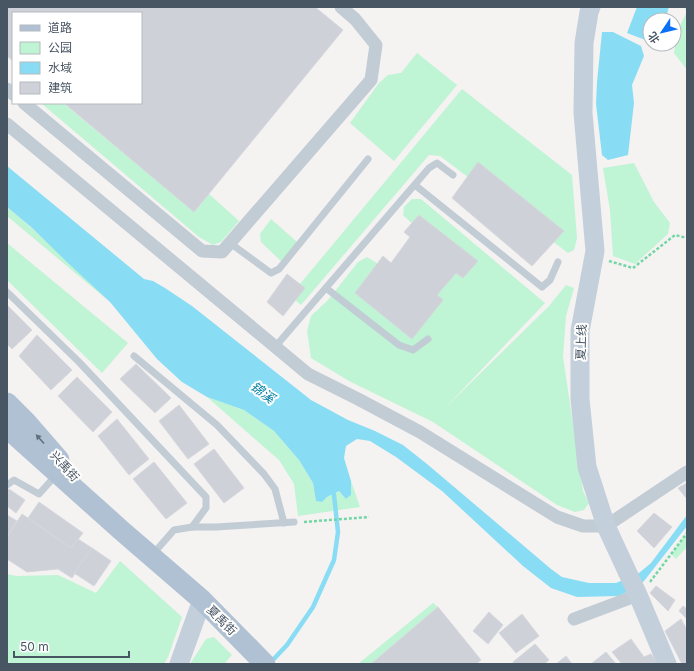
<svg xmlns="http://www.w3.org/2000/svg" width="694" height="671" font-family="Inter,'Noto Sans SC',sans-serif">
<rect width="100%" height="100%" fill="#f5f2f2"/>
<g fill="#bff4d4">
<polygon points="684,7 687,7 687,70 674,53 677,31 687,12"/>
<polygon points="417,53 457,85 394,161 350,123 379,83 388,75 401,73"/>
<polygon points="462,89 572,175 577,238 574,250 568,253 440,156 429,155 301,305 290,296"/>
<polygon points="41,103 63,103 194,212 209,194 239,221 221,242 213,245 199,237"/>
<polygon points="634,163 654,202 670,223 668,234 635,264 613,256 610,210 603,168"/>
<polygon points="412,199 421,199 545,303 445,408 549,306 566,285 574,288 566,316 563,357 583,491 589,503 584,510 575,512 557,505 433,422 349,381 311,358 307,331 311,316 328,300 358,262 367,257 391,272 422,233 403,215 404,207"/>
<path d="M 7,207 C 43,237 76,270 110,302 L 7,216 Z"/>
<polygon points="271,219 297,242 282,262 261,242 260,234"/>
<polygon points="7,243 128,343 102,373 7,280"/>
<polygon points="207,397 244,410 274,431 299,460 313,483 316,501 322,502 327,497 339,491 346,499 351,495 351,481 360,507 298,516 294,484 279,460"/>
<polygon points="687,533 687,547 676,559 671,554"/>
<polygon points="120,561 182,617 168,657 164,664 7,664 7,574 16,576 58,575 96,593"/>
<polygon points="433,603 438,607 371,664 358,664"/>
<polygon points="214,637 232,655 224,664 190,664 206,639"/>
</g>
<g fill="#88ddf4">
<polygon points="637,7 669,7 665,20 650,20 650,41 648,41 627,33"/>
<polygon points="602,32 613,32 641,46 644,56 632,85 634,103 628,155 608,160 602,155 596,104 597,82"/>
<polygon points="7,166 144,279 153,281 165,288 192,306 311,400 348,420 375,431 403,445 427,464 551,569 562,577 589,583 616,583 639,573 651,563 687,515 687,526 644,581 627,592 619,596 577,597 551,588 523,566 442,491 396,457 370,441 357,439 346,446 344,458 351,481 351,495 346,499 339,491 327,497 322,502 316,501 313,483 299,460 274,431 244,410 207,397 182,382 157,359 110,302 69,264 31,227 7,207"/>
</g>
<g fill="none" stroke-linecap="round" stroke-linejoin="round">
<polyline stroke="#88ddf4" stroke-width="4.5" points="270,663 287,645 313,607 334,560 338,532 334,495 332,488"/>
</g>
<g fill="#ced1d8" stroke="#d6d8de">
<polygon points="7,7 315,7 343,30 194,212 64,103 141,103 141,13 13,13 13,61 7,56"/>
<polygon points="478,162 564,231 532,266 452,198"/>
<polygon points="419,215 478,261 463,278 456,273 437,295 443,300 412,339 355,293 383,256 391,263 410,237 404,232"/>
<polygon points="287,274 305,288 283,316 267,302"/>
<polygon points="7,305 32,330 12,349 7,344"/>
<polygon points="37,335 72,370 51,390 19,356"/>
<polygon points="136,364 171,398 155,413 120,379"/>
<polygon points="77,377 112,412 93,432 58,396"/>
<polygon points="179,405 209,444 188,459 159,421"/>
<polygon points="117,419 149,459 129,475 98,436"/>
<polygon points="214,449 244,488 224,503 194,464"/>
<polygon points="154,462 187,503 166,519 133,479"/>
<polygon points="687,483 687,499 678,488"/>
<polygon points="9,489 25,500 16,513 7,506 7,491"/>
<polygon points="39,502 83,533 71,548 28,518"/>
<polygon points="654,513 672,527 654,548 637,531"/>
<polygon points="22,514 71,548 78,539 92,548 72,578 58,569 27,572 7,559 7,537"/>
<polygon points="7,515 17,521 8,535 7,535"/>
<polygon points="92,548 111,561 94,586 74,573"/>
<polygon points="656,586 675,600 668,611 650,593"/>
<polygon points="683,606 687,609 687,619 679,611"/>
<polygon points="438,607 481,660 476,664 371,664"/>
<polygon points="489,612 503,625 488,644 473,631"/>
<polygon points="522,614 539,636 516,653 499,633"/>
<polygon points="681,619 687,630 687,664 682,664 665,631"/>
<polygon points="631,639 644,657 651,654 658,664 622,664 612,652"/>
<polygon points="535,644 549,660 544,664 514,664 513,662"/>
<polygon points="606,652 616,664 591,664"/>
<polygon points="566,656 572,664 556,664"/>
</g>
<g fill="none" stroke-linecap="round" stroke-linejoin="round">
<g stroke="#73d6a5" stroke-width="2.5" stroke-dasharray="3 2" stroke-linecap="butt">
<polyline points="609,261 633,268 675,235 687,238"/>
<polyline points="304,522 369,517"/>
<polyline points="650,582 687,533"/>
</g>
<g stroke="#c2ccd5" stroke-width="7">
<polyline points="415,185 542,287 550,280 558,262"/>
<polyline points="230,243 271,273 279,269 368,159"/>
<polyline points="326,288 399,345 413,350 428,339"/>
<polyline points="7,292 79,362 206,497 206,508 192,527"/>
<polyline points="275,347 429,168 437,163 453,175"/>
<polyline points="134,356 217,425 264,474 275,489 284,523"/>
<polyline points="7,485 14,480 39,494 57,474"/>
<polyline points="153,554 174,530 192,527 216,527 294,522"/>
</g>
<g stroke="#c2ccd5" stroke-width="13">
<polyline points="7,89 13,94"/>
<polyline points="24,103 202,251 222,252 371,80 376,45 355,19 341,7"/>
<polyline points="7,124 308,374 358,399 420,432 557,517 583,526 606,526 687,472"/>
<polyline points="574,619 638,595"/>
</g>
<g stroke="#c4cfdc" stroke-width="19">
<polyline points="591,7 589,12 584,43 583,113 595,251 580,331 580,399 587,467 606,526 638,595 667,664"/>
<polyline points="179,664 202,600"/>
</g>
<g stroke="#b0c1d3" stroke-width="21">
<polyline points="7,403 26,422 59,460"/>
<polyline points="7,428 122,531 202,600 265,664"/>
</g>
</g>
<defs><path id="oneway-solid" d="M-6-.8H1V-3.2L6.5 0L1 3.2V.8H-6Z"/></defs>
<use fill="#62707e" href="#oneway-solid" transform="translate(40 439) rotate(-132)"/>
<g text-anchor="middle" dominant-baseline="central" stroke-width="4" stroke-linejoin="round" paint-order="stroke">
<g font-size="12" fill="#485562" stroke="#fff">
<text transform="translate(581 342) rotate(-88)">夏上线</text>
<text transform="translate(65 466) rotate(48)">兴禹街</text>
<text transform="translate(222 620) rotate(45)">夏禹街</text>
</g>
<g font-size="13" font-style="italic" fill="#0380a3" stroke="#fff">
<text transform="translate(263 392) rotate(37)">锦溪</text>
</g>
</g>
<rect width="694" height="671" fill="none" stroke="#485562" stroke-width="16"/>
<rect x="12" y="12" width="130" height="92" fill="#ffffff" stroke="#b6bbc0"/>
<rect x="20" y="25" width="20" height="6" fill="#b0c1d3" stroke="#b6bbc0"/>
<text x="48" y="32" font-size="12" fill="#485562">道路</text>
<rect x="20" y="42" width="20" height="12" fill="#bff4d4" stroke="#b6bbc0"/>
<text x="48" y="52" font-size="12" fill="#485562">公园</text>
<rect x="20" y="62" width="20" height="12" fill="#88ddf4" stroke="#b6bbc0"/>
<text x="48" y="72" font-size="12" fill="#485562">水域</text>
<rect x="20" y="82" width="20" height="12" fill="#ced1d8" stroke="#b6bbc0"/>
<text x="48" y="92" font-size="12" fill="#485562">建筑</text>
<g transform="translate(662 32) rotate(235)"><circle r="19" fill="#ffffff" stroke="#b6bbc0"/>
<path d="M0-3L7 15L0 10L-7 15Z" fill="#0a70f6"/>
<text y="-6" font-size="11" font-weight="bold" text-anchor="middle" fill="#485562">北</text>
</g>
<path d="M14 651v6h115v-6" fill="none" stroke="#485562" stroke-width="2"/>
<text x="20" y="651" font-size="12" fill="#485562" stroke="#ffffff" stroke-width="3" paint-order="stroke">50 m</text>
</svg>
